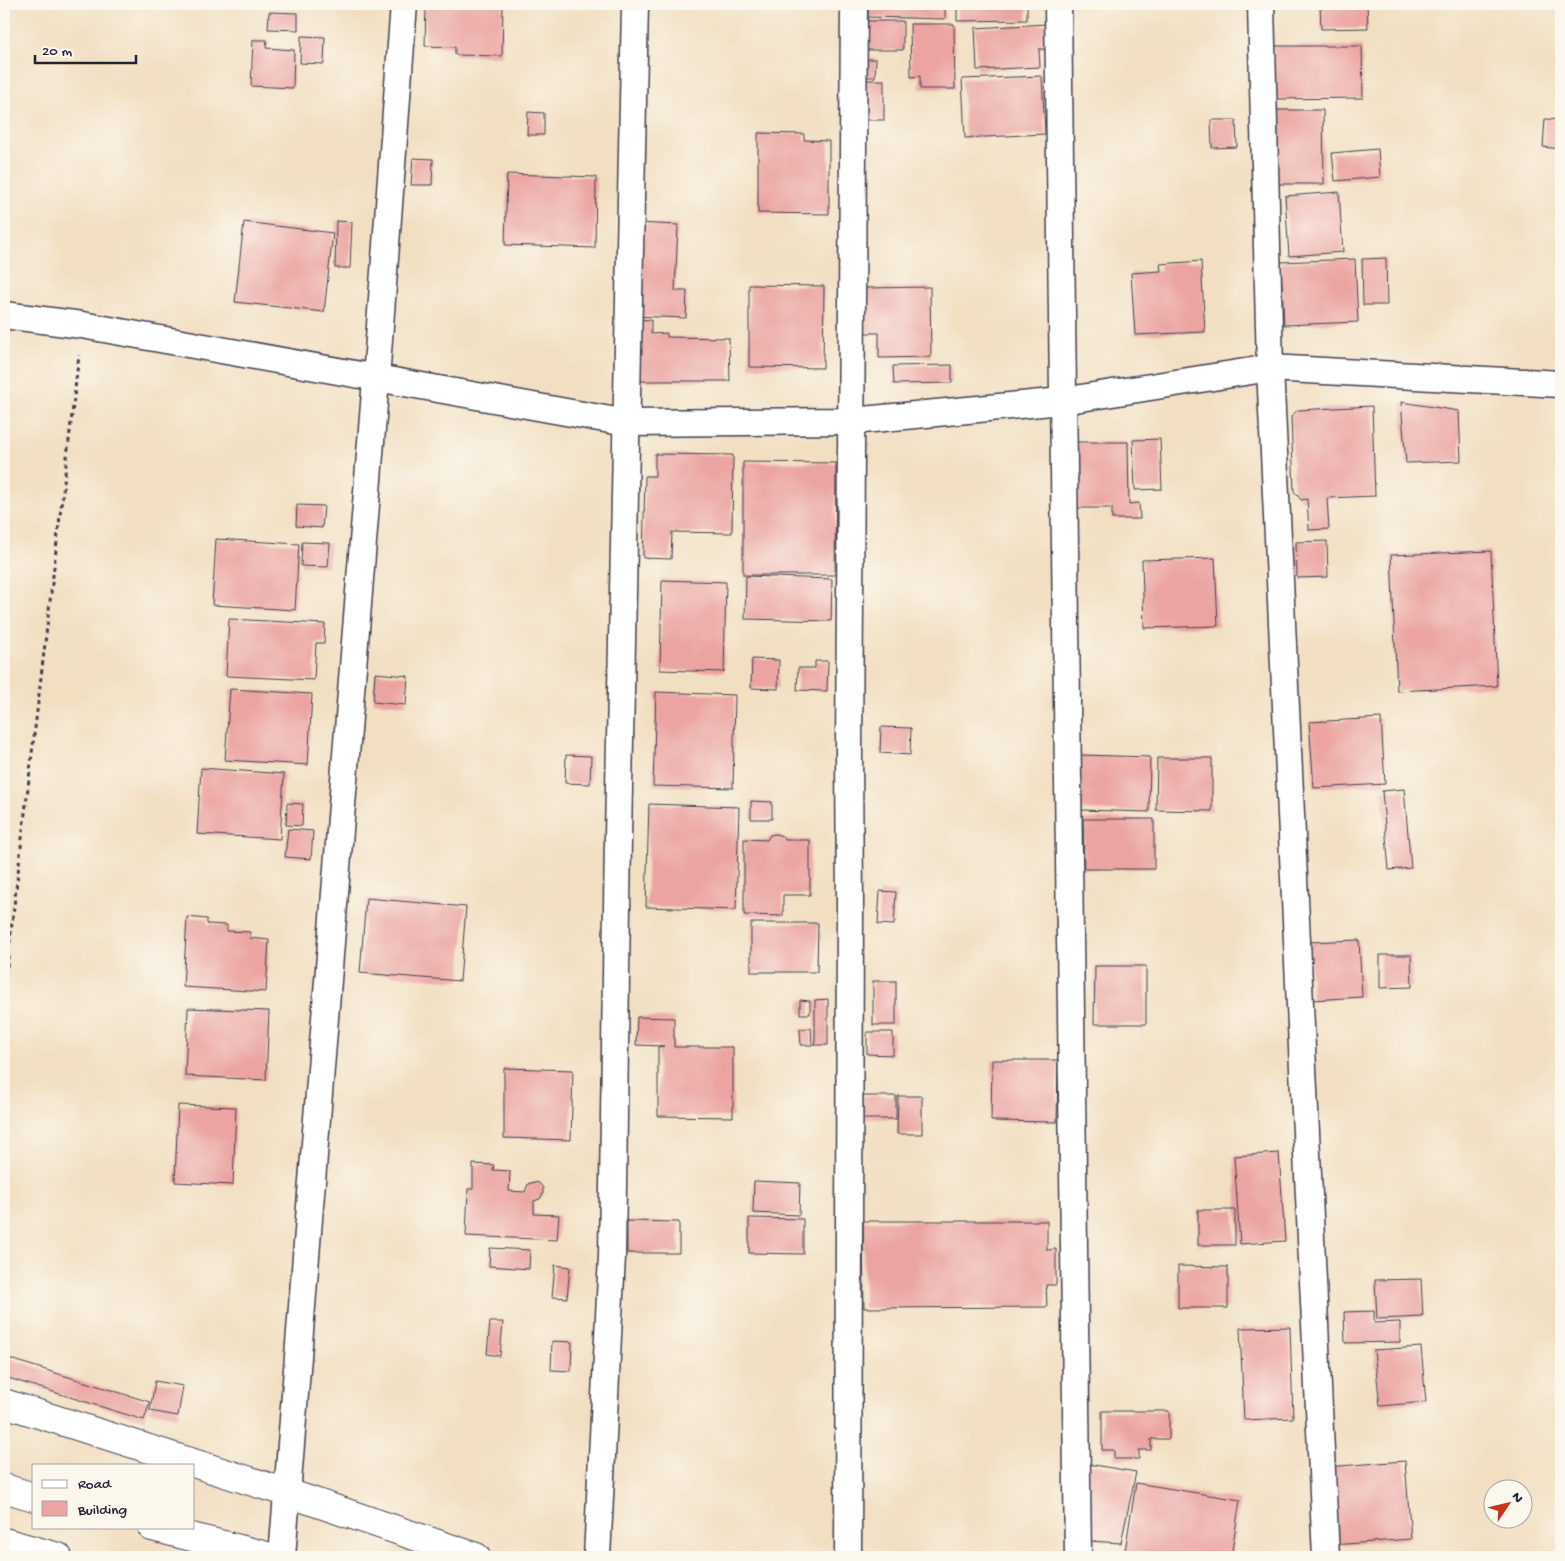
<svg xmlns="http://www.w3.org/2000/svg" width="1565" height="1561" font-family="'Gochi Hand',sans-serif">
<rect width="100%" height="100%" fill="#fbf7ec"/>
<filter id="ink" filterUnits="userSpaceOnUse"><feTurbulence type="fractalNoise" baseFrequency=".02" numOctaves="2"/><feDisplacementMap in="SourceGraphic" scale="10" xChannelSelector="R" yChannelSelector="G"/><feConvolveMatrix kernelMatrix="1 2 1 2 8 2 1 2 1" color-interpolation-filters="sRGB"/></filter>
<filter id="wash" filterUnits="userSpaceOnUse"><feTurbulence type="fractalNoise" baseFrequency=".0096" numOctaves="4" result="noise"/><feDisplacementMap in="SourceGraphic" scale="20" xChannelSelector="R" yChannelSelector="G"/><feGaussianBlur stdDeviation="1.12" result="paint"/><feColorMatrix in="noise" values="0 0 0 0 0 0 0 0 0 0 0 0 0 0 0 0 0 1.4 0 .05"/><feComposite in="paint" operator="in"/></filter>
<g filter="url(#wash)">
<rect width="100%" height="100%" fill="#f2dfc2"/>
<g id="blocks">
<g fill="#eba4a2">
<polygon points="426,4 503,4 502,56 455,55 455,47 425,46"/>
<polygon points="868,4 945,4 945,19 868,17"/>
<polygon points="957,4 1027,4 1027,20 957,21"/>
<polygon points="1320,4 1367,4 1368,28 1321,29"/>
<polygon points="269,12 298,13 298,30 268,29"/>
<polygon points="865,21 903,21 903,50 866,50"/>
<polygon points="910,24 954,24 955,89 920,89 920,76 911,77"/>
<polygon points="1047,24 1048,49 1039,49 1040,67 977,70 975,28"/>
<polygon points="301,36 325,37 324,64 300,63"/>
<polygon points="253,40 267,40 266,48 294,50 293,88 251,86"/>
<polygon points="1273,46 1362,46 1363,98 1274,99"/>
<polygon points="860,59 876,59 875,77 860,77"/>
<polygon points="1042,76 1045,134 965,138 962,79"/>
<rect x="858" y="80" width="26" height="40"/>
<polygon points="1275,110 1323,110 1324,184 1275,184"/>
<polygon points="528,112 544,113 544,135 527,135"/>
<polygon points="1545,119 1561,120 1561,149 1543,147"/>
<polygon points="1211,120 1236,120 1237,147 1212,148"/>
<polygon points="758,133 804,134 804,140 829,141 829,214 758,213"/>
<polygon points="1378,149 1380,177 1335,181 1332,153"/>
<polygon points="413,158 433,159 432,185 411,185"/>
<polygon points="507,174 596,177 595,248 505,245"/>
<polygon points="1339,192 1343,252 1289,256 1285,196"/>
<polygon points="336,221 352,222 350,268 335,268"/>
<polygon points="244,222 333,233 324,312 235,302"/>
<polygon points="636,223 678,225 675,291 687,291 686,318 633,316"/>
<polygon points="1386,258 1387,305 1363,305 1362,259"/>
<polygon points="1355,259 1358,322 1284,325 1281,262"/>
<polygon points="1201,261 1205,332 1135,335 1131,273 1161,271 1160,264"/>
<polygon points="749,285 824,286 823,368 749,367"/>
<polygon points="930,287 931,357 879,358 879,333 865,333 865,288"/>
<polygon points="633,319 651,320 651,334 667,333 667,337 729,338 730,381 633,381"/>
<polygon points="952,365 952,383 894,384 893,366"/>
<polygon points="1401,402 1459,411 1461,461 1406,463"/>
<polygon points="1372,406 1375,496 1327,498 1329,529 1309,530 1307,499 1301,500 1294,491 1291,416 1298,410"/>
<polygon points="1160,439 1162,489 1135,490 1133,440"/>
<polygon points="1070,442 1128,442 1129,504 1139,503 1140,519 1112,519 1112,508 1072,508"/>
<polygon points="655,454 733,455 732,533 672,532 671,559 643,558 645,476 655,476"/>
<polygon points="743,462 836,463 835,575 743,575"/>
<polygon points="297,505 324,506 322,528 296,526"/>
<polygon points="216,539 299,544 295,610 212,605"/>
<polygon points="1327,541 1328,577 1297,578 1296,542"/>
<polygon points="302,542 330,543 328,567 301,566"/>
<polygon points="1491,551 1497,686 1397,691 1391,555"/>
<polygon points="1215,558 1218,626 1144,628 1142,560"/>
<polygon points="746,576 832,579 831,621 745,619"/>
<polygon points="662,580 726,582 724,672 660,670"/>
<polygon points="229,619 325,624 324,643 316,643 314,680 226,676"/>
<polygon points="752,659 779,660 778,689 751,688"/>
<polygon points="815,661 828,661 827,691 797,690 798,668 815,668"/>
<polygon points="375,673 408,676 406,705 373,702"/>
<polygon points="230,689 312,694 308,765 225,760"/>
<polygon points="656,692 735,695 733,788 653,786"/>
<polygon points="1381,718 1385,784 1314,788 1309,722"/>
<polygon points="881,727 911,728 910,755 880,753"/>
<polygon points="566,755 591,756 590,784 565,783"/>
<polygon points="1081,755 1150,757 1149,812 1080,810"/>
<polygon points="1157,758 1212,758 1212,811 1156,810"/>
<polygon points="201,768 284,774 280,839 197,834"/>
<polygon points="1404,789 1411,868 1389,870 1382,791"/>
<polygon points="751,801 772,802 772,819 751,819"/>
<polygon points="287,803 303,804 302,826 286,825"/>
<polygon points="649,804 739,807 736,910 646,907"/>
<polygon points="1083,819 1154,819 1154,869 1084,869"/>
<polygon points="288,829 313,831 311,859 285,857"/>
<polygon points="776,834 782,836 785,840 810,840 810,895 783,895 783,916 744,915 744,839 767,840 770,835"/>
<polygon points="880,891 896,892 894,925 878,924"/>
<polygon points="366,898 466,907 460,981 360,973"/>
<polygon points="187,917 207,919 207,924 227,925 227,931 250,932 250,938 269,940 266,992 183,987"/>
<polygon points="751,923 818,923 817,972 751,972"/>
<polygon points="1359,940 1362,997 1312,1000 1309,942"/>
<polygon points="1380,955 1411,955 1412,987 1380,988"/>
<polygon points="1095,966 1146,966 1146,1024 1094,1024"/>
<rect x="873" y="981" width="23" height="44"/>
<polygon points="828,999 828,1045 815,1045 815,1000"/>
<polygon points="800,1000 810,1001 810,1014 800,1014"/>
<polygon points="188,1008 269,1011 266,1080 185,1076"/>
<polygon points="637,1017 674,1018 674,1047 733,1047 733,1117 658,1116 658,1047 664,1046 636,1045"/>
<polygon points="811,1028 812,1045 801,1045 800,1029"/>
<polygon points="867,1032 893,1032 893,1055 867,1054"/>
<polygon points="992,1060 1058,1060 1057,1122 991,1121"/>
<polygon points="504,1068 573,1070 571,1140 504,1138"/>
<rect x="863" y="1096" width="33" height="23"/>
<polygon points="898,1096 922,1096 922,1134 897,1134"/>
<polygon points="178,1105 236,1107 233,1185 175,1182"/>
<polygon points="1279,1153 1285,1241 1240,1244 1234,1156"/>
<polygon points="473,1164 494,1165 493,1170 510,1171 509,1191 525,1192 528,1184 534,1182 539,1183 543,1188 543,1194 540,1199 534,1201 534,1214 559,1215 557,1240 466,1236 468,1189 473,1189"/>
<polygon points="754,1181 800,1183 799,1215 753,1213"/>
<rect x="1198" y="1210" width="37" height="35"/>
<polygon points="749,1218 803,1219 803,1254 749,1253"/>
<polygon points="627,1221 679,1222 679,1253 627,1253"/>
<polygon points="863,1221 1047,1221 1047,1250 1056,1249 1056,1285 1046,1285 1047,1307 864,1308"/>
<polygon points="490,1248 530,1250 529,1269 489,1266"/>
<polygon points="555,1265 570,1267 567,1298 552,1297"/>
<polygon points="1178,1266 1228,1267 1228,1308 1178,1308"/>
<polygon points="1421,1279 1423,1317 1377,1319 1375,1280"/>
<polygon points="1374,1311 1374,1323 1400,1322 1400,1342 1345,1343 1344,1312"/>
<polygon points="490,1322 503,1322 500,1356 487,1354"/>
<polygon points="1290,1327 1293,1418 1244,1420 1240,1328"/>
<polygon points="552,1341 572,1342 571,1371 551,1370"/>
<polygon points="1421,1347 1426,1402 1380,1406 1374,1350"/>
<polygon points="10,1359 150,1402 144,1420 5,1377"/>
<polygon points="155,1381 183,1386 178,1416 150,1411"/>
<polygon points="1102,1411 1169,1411 1169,1439 1151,1439 1151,1450 1139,1450 1139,1459 1114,1459 1114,1450 1102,1450"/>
<polygon points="1405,1461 1411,1539 1333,1545 1326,1467"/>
<polygon points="1088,1464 1136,1472 1121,1543 1090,1541"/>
<polygon points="1136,1483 1240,1500 1231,1557 1124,1557"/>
</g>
</g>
</g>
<g filter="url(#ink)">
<use href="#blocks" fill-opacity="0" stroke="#413e4f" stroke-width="1"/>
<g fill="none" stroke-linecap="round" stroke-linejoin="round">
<g stroke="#413e4f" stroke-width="29">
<g id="minor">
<polyline points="1058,4 1078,1557"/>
<polyline points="1261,4 1270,368 1326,1557"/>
<polyline points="4,315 82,325 627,423 852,421 1062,401 1270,368 1561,384"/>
<polyline points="282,1557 376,379 404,4"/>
<polyline points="597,1557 612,1256 618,837 635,4"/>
<polyline points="848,1557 850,908 849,750 854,4"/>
</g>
</g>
<g stroke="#413e4f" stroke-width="30">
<polyline id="secondary" points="4,1403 288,1493 476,1557"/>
</g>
<g stroke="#413e4f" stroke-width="30">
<g id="trunk">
<polyline points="4,1488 34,1497"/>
<polyline points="152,1527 271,1557"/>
<polyline points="4,1542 58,1557"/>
</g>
</g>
<polyline stroke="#413e4f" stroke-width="3" stroke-dasharray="4 4" stroke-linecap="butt" points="4,991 79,355"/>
<use href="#minor" stroke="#fff" stroke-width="26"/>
<use href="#secondary" stroke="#fff" stroke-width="28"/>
<use href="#trunk" stroke="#fff" stroke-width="28"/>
</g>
</g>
<rect width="1565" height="1561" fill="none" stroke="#fbf7ec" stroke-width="20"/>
<rect x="32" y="1464" width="162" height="65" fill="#fbf7ec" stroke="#a4a2a5"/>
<rect x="42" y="1480" width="25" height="8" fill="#ffffff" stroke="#a4a2a5"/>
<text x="78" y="1488" font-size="15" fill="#22223b">Road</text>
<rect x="42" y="1501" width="25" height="15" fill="#eba4a2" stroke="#a4a2a5"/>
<text x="78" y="1514" font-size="15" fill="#22223b">Building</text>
<g transform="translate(1508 1504) rotate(55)"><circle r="24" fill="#fbf7ec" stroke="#a4a2a5"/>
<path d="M0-4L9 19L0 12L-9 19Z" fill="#c8321e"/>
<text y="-8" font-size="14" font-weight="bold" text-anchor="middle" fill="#22223b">N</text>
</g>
<path d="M35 55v8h101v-8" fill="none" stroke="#22223b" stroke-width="2.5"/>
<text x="42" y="55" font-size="15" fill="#22223b" stroke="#fbf7ec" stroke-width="4" paint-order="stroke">20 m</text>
</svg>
